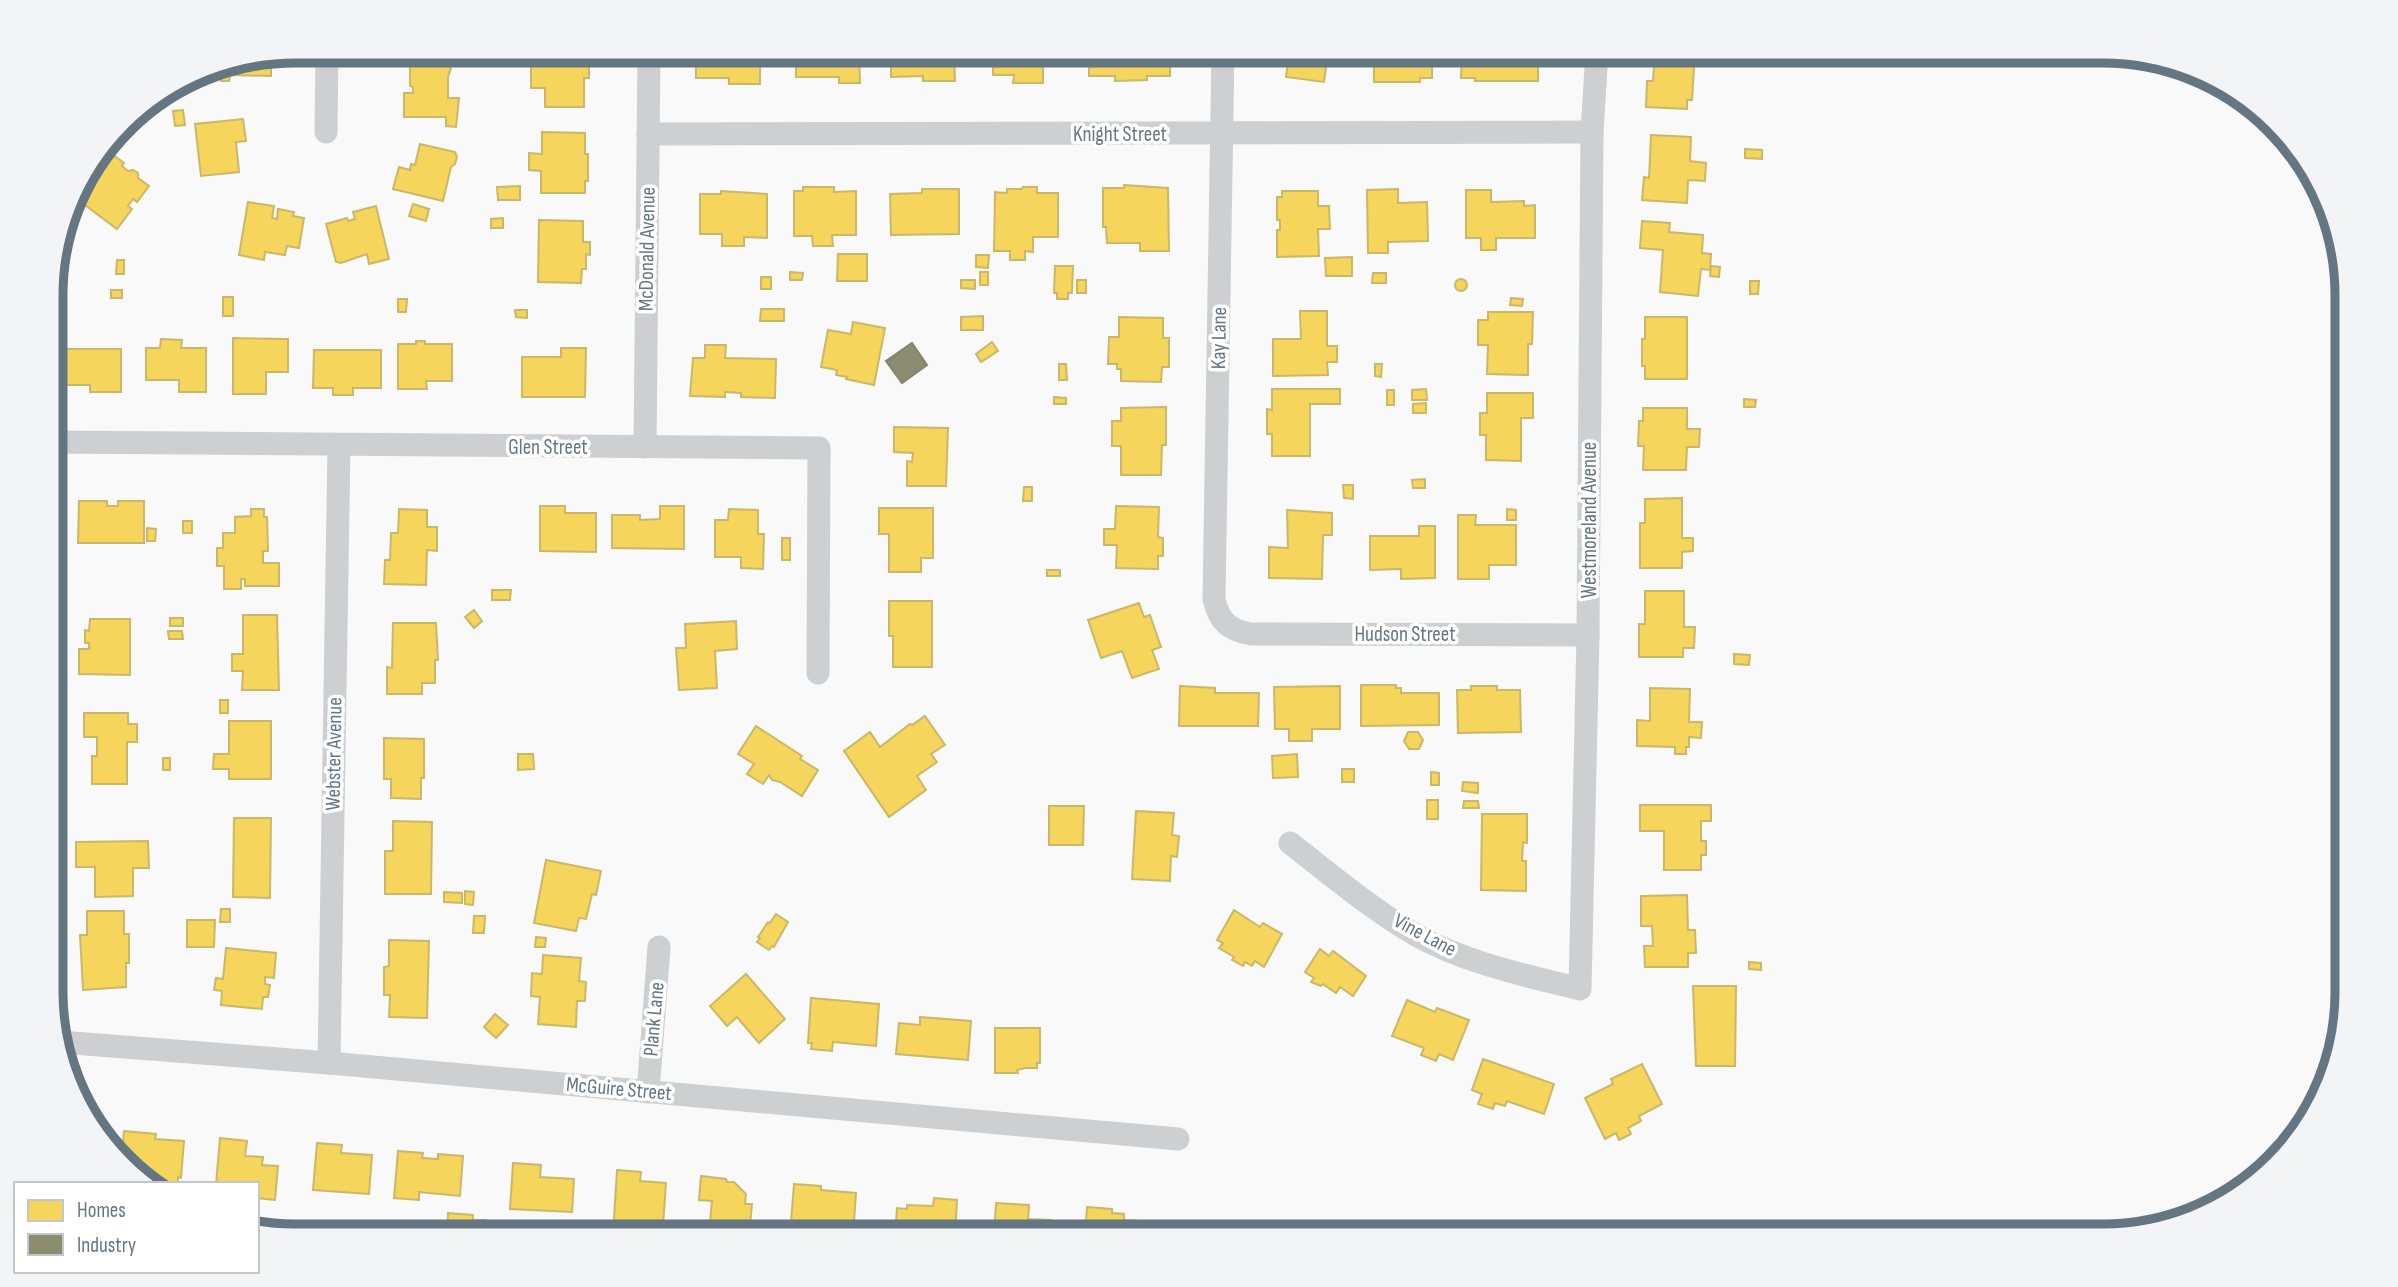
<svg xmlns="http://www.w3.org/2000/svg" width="2398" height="1287" font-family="'Sofia Sans Condensed',sans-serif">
<rect width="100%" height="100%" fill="#f9f9f9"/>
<g fill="#f6d55c" stroke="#cab868" stroke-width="2">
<polygon points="545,51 589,51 589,78 584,78 584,107 545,107 545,88 531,88 531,57 545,57"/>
<polygon points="696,51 760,51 760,84 729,84 729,78 696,78"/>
<polygon points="796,51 859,51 860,83 839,83 839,77 796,77"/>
<polygon points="891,51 954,51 955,81 923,81 923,76 891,77"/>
<polygon points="993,51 1043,51 1043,83 1013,83 1014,75 993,75"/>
<polygon points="1089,51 1170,51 1170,76 1147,76 1147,80 1115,81 1115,76 1089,76"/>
<polygon points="1296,51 1339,51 1337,62 1327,60 1324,82 1286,77 1289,53 1295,54"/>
<polygon points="1374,51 1432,51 1432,78 1420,78 1420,82 1374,82"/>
<polygon points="1462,51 1484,54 1484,51 1493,51 1493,54 1502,54 1502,51 1538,51 1538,81 1475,81 1475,78 1461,78"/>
<polygon points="1655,51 1695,51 1692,100 1687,100 1687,109 1646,107 1647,81 1653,81"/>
<polygon points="271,56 271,76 230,75 229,81 221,81 217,66"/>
<polygon points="410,65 448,65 451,68 448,77 448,98 459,98 456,127 446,126 446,117 404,117 404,93 413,93 413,87 410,86"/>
<polygon points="183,110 185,125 175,126 173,111"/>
<polygon points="243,119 246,141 236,142 239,172 201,176 195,124"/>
<polygon points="542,132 585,133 585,154 588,154 588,181 585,181 585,193 541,193 541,171 529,170 529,153 542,154"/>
<polygon points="1651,135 1691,137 1690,161 1706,163 1705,181 1688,180 1687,203 1642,200 1644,177 1649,178"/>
<polygon points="420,144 455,152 457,157 455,164 451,167 443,201 393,189 399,167 410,170 411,164 415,165"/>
<polygon points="105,149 124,163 122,166 128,171 133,170 138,173 138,178 149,186 137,202 133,199 128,206 132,209 117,229 81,202 87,194 83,191 99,174 91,168"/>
<polygon points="1745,149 1762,150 1762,159 1745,158"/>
<polygon points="1124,185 1168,188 1169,251 1140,251 1140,243 1107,243 1106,227 1103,227 1103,188 1124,188"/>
<polygon points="520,186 520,200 498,200 497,187"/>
<polygon points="803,187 834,187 834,192 856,191 856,235 832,235 833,246 813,246 812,236 794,236 794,191 803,191"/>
<polygon points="1023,187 1037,187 1037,193 1058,193 1058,237 1033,237 1033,252 1025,251 1025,260 1010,260 1010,251 994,251 995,192 1007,193 1007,189 1022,189"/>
<polygon points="922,189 959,189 959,234 891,235 890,194 922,193"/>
<polygon points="1398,189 1398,203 1427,202 1428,241 1388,242 1388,253 1368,253 1367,190"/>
<polygon points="1466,190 1491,190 1491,202 1524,201 1524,206 1535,205 1535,238 1496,238 1496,250 1481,250 1481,238 1466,238"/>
<polygon points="721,191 767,194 767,238 744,237 744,246 722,246 722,234 700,234 700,194 721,194"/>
<polygon points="1282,191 1318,191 1318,206 1329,206 1330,229 1318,229 1319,256 1277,257 1277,230 1280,230 1280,220 1277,220 1277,197 1282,197"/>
<polygon points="248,202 274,206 272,218 277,219 278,209 294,212 293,216 304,218 299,248 287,246 285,255 265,252 264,260 239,255"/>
<polygon points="413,204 429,209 426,221 409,216"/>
<polygon points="376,206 389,259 369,264 367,254 341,263 336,262 326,224 347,218 348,221 355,219 353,212"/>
<polygon points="503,218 503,228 491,228 491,219"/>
<polygon points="539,220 583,221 583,242 590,242 590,255 586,254 586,269 582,269 581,283 538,282"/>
<polygon points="1642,221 1670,223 1669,232 1703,235 1702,253 1711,254 1710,270 1701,269 1698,296 1660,292 1663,250 1640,248"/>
<polygon points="838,254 867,254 867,281 837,281"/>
<polygon points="976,255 989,255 988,268 976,267"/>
<polygon points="1352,257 1352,276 1326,276 1325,258"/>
<polygon points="117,260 124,260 124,274 116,274"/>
<polygon points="1055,266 1073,266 1072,293 1068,293 1068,299 1057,299 1057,293 1054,293"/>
<polygon points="1711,266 1720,267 1719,277 1710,276"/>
<polygon points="790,272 803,273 802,280 790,280"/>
<rect x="980" y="272" width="8" height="13"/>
<polygon points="1373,273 1386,273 1386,283 1372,283"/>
<rect x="761" y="277" width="10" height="12"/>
<circle cx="1461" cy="285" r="6"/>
<polygon points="961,280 975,280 975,289 961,288"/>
<rect x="1077" y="280" width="9" height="13"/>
<polygon points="1750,281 1759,281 1758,294 1750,294"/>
<rect x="111" y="290" width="11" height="8"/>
<rect x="223" y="297" width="10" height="19"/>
<polygon points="1511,298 1523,299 1522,306 1510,305"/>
<polygon points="398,299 407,299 406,312 398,312"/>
<polygon points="761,309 784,309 784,321 760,321"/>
<polygon points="515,310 527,310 527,318 516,317"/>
<polygon points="1300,311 1327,311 1327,346 1337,346 1337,362 1327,362 1328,375 1273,376 1273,339 1301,339"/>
<polygon points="1488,312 1533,312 1532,344 1528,344 1528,375 1487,374 1488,345 1478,345 1478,320 1488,320"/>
<polygon points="983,316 983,330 961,330 961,317"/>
<polygon points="1119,317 1163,318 1163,338 1169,338 1169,367 1162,367 1161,382 1121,381 1121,369 1117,369 1117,364 1108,364 1109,337 1119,337"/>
<polygon points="1645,317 1687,317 1687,379 1645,379 1645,366 1642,366 1642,339 1645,339"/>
<polygon points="853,322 885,328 874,385 846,379 847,377 836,375 837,370 821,367 828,330 851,334"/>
<polygon points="233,338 288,339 288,372 266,372 266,394 233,394"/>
<polygon points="161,339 182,340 181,348 206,348 206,392 179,392 179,380 146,380 146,348 160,348"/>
<polygon points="416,341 425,341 425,344 452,344 452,381 426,381 427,389 398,389 398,344 416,344"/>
<polygon points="992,342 998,351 981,362 976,354"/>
<polygon points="705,345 726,345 725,358 776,359 775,398 741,397 741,393 725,392 725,397 690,396 693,358 705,358"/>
<polygon points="561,348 586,348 585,397 522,397 522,357 561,357"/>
<polygon points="60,349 121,349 121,392 90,392 90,385 60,385"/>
<polygon points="314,350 381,350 381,388 353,388 353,395 333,395 333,388 313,388"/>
<polygon points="1059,364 1066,364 1067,380 1059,380"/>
<polygon points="1375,364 1382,364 1381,377 1375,376"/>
<polygon points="1272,389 1340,389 1340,404 1310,404 1310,456 1272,456 1272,434 1267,434 1267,409 1272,410"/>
<polygon points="1426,389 1427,400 1412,400 1412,390"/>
<rect x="1387" y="390" width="7" height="15"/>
<polygon points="1487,393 1533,393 1533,418 1521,418 1521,461 1486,460 1486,435 1480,435 1480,413 1487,413"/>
<polygon points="1054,397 1066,398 1066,404 1054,404"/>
<polygon points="1744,399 1756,400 1755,407 1744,407"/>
<polygon points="1426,403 1426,413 1413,413 1413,404"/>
<polygon points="1166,407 1166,445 1162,445 1161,475 1121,475 1121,446 1112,446 1112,421 1121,421 1121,408"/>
<polygon points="1643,408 1687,408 1687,429 1700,429 1699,447 1687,447 1686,470 1643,470 1644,446 1638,446 1639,421 1643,421"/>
<polygon points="894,427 948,428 946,486 907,486 907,461 912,462 913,453 894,452"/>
<polygon points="1425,479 1425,488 1413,488 1412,480"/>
<polygon points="1343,485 1353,485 1353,499 1344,498"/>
<polygon points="1024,487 1032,487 1032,501 1023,501"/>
<polygon points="1682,498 1682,538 1693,538 1693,551 1682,552 1682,568 1640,568 1640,523 1645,523 1645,499"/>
<polygon points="79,501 107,501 107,506 118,506 118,501 144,501 144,543 78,543"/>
<polygon points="540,506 565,506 565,513 596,513 596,552 540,551"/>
<polygon points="660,506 684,506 684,549 612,548 612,515 640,515 640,520 660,519"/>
<polygon points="1116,506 1159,507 1158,537 1163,538 1163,556 1158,556 1158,569 1116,568 1117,545 1104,545 1104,529 1115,529"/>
<polygon points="879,508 933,508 933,558 921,558 921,572 889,572 889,534 879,534"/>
<polygon points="251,509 264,509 264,517 267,517 268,551 263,551 263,563 279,563 279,586 245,586 245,579 241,579 241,589 224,589 224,566 217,566 217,548 223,548 223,533 235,533 235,517 251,516"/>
<polygon points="399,509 427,510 427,527 437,527 437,551 427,550 426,585 384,584 385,560 390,560 391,533 398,533"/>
<polygon points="729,509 758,510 758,534 764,534 763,569 741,568 741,557 715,557 715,520 728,520"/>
<polygon points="1507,509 1516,510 1516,520 1507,520"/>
<polygon points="1287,510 1332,513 1332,535 1323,535 1322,579 1269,578 1269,547 1288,548"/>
<polygon points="1458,515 1476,515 1475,525 1516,525 1516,565 1489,565 1489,579 1458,579"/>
<rect x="183" y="521" width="9" height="12"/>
<polygon points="1419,526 1435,526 1435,578 1401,579 1401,569 1370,570 1370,536 1419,536"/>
<polygon points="147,528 156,529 155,541 147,541"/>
<rect x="782" y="538" width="8" height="22"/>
<rect x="1047" y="570" width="13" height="6"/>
<polygon points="492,590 511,590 510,600 492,600"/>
<polygon points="1645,591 1684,591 1684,627 1695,627 1694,648 1683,648 1683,657 1639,657 1639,624 1645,624"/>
<polygon points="889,601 932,601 932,667 893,667 893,636 889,636"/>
<polygon points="1139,603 1144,617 1150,615 1161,647 1152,650 1159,669 1132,678 1122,651 1101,658 1088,620"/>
<polygon points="474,610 482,621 474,628 465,617"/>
<polygon points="243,615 277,615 279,690 242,690 243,671 232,671 232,654 243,654"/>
<rect x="170" y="618" width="13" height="8"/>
<polygon points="90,619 130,619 130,675 79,674 79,649 89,649 89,643 85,643 85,630 89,631"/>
<polygon points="736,621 737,649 715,651 717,688 679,690 676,648 686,648 685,624"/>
<polygon points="393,623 436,623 438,660 435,660 435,683 422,683 422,694 387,694 387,667 392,668"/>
<polygon points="168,631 182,631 183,639 169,639"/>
<polygon points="1734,654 1750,655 1749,665 1734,664"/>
<polygon points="1361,685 1396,685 1396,688 1401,688 1401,693 1439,693 1439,725 1361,726"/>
<polygon points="1180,686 1215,688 1215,693 1259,693 1258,726 1179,726"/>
<polygon points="1340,686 1340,729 1312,729 1312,741 1289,741 1289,729 1275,729 1274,687"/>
<polygon points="1471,686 1497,686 1497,690 1520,690 1521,732 1458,733 1457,690 1471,690"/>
<polygon points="1650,688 1690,689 1689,722 1702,722 1701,738 1689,737 1689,747 1686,747 1686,754 1675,754 1675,747 1637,746 1637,720 1650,721"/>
<rect x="220" y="700" width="8" height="13"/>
<polygon points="84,713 128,713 128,724 137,724 137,742 127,742 127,784 92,784 92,756 97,756 97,737 84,737"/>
<polygon points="925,716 945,745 931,754 937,762 917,776 926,790 889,817 844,751 870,732 880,747 910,724 912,725"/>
<polygon points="229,721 271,721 271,779 229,779 229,769 213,769 214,754 229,754"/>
<polygon points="756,726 802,756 800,759 818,770 802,796 780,782 772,780 769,775 763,784 747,774 754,764 738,754"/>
<polygon points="1408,732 1418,732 1423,740 1419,749 1409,749 1404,741"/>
<polygon points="384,738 424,739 424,778 421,778 421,799 391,798 391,779 384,779"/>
<polygon points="518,754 533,754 534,769 518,770"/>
<polygon points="1297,754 1298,777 1273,778 1272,756"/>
<rect x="163" y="758" width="7" height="12"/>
<rect x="1342" y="769" width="12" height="13"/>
<polygon points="1431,772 1439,773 1439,785 1431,785"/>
<polygon points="1463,782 1478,783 1478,793 1462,791"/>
<rect x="1427" y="800" width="11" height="19"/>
<polygon points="1464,801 1478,801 1479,808 1463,808"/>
<polygon points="1640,805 1711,805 1711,821 1701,821 1701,841 1706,841 1706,855 1701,855 1701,870 1664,870 1664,831 1640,831"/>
<polygon points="1049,806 1084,806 1083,845 1049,845"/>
<polygon points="1136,811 1174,813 1172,835 1179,836 1177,857 1171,856 1170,881 1132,879"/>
<polygon points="1482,814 1527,814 1527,843 1523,842 1522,861 1526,861 1526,891 1481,890"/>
<polygon points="234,818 271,818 270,898 233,897"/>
<polygon points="393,821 432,822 431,894 385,894 385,851 393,851"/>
<polygon points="148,841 149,868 133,868 133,896 95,897 95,867 76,867 76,842"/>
<polygon points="546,860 601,871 596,895 592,894 586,919 579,918 576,931 534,923"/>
<polygon points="465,891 474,892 473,905 465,904"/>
<polygon points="444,892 462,893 462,903 444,902"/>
<polygon points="1687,895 1688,930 1695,930 1696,953 1688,953 1688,967 1645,967 1644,946 1653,946 1652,926 1641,926 1641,896"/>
<polygon points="221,909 230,909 230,922 220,922"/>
<polygon points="1234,910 1260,927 1263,923 1282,934 1264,967 1255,961 1252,966 1245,962 1243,966 1232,960 1234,957 1219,948 1223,943 1217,940"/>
<polygon points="87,911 124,911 124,934 129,934 129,963 126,963 126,987 83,990 80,935 87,935"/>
<polygon points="776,914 788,922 774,947 772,946 769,950 757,942 760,938 758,937 768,922 770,923"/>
<polygon points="474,916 485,916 484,933 473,933"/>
<polygon points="187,920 215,920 214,947 187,947"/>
<polygon points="536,937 546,938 545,947 535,947"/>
<polygon points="389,940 429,941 427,1018 389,1017 390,995 384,995 384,967 389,966"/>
<polygon points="226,948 276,953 274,978 265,977 265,984 270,985 268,997 263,997 262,1009 221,1005 222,991 214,990 216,978 223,979"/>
<polygon points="1320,949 1329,956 1333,951 1366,976 1353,996 1340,987 1336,993 1323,984 1321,986 1311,982 1314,978 1305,972"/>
<polygon points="543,955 581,958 579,981 586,982 585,1001 577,1001 576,1027 538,1024 540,997 531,996 532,973 542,974"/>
<polygon points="1749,962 1761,963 1761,970 1749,969"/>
<polygon points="746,974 785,1019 759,1043 737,1017 727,1026 710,1006"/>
<polygon points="1693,986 1736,986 1735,1066 1696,1066"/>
<polygon points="811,998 879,1004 876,1046 833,1042 832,1051 811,1049 812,1043 808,1043"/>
<polygon points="1407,1000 1435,1012 1437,1008 1469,1020 1453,1060 1439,1054 1436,1061 1421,1055 1424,1048 1392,1036"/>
<polygon points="495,1014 508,1025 496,1038 484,1027"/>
<polygon points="920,1017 971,1021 968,1060 896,1054 899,1023 920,1025"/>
<polygon points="995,1028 1040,1028 1040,1063 1037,1063 1037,1068 1025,1068 1017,1070 1018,1073 995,1073"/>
<polygon points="1483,1059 1554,1084 1544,1114 1507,1101 1505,1106 1495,1103 1493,1109 1478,1104 1482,1094 1472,1090"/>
<polygon points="1642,1064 1662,1104 1639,1116 1641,1121 1628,1128 1631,1134 1619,1140 1616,1133 1605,1139 1585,1098 1613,1084 1611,1079"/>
<polygon points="124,1131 156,1134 155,1139 184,1141 181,1178 178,1177 178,1184 156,1184 157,1176 146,1175 122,1154"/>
<polygon points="220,1138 247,1141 245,1156 263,1157 262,1165 278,1166 275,1200 257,1198 257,1184 216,1184"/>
<polygon points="317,1143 342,1145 341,1153 372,1155 369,1194 313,1190"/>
<polygon points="398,1151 423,1153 422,1158 438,1159 438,1154 463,1156 460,1196 419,1192 419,1200 394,1198"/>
<polygon points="513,1163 541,1165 540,1177 574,1179 572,1212 510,1209"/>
<polygon points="617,1170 641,1172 640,1181 666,1183 663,1226 629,1224 629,1235 613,1234"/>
<polygon points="701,1176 726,1179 727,1182 734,1182 746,1194 745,1204 752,1204 750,1225 710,1222 712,1201 699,1200"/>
<polygon points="794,1184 821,1186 821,1190 856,1193 853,1236 829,1236 830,1225 791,1222"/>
<polygon points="934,1198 957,1200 955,1236 895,1236 897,1208 907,1209 907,1205 933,1206"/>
<polygon points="996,1203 1029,1205 1028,1219 1051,1220 1049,1236 994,1236"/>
<polygon points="1087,1207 1112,1209 1112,1213 1124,1214 1124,1220 1142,1221 1141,1236 1085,1236"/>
<polygon points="448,1213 473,1215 472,1236 447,1236"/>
<polygon points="475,1220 486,1220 486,1236 474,1236"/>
<polygon points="1204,1226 1205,1230 1234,1227 1235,1236 1172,1236 1171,1230"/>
<polygon points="1348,1226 1357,1236 1338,1236"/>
</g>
<polygon fill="#8c8c6e" stroke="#808574" stroke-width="2" points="912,343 927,365 902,383 886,361"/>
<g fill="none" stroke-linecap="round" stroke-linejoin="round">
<g stroke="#cecfd0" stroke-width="23">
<path d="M 1223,51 L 1214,599 C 1219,621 1228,630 1251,634 L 1588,635"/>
<polyline points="326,132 327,51"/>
<polyline points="648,134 1592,132"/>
<polyline points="52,442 819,448 818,673"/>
<polyline points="645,447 649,51"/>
<path d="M 1290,843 C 1331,875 1371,909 1416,935 C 1466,963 1524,975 1580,989 L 1588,635 L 1592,132 L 1597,51"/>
<polyline points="60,1042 329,1063 1178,1139"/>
<polyline points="329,1063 339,445"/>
<polyline points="648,1092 659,947"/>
</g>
</g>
<g text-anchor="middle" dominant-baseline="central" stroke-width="7" stroke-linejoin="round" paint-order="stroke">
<g font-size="21" fill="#657683" stroke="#fff">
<text x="1120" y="134">Knight Street</text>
<text transform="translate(647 249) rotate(-89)">McDonald Avenue</text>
<text transform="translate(1219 338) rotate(-89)">Kay Lane</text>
<text x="548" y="447">Glen Street</text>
<text transform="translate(1589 520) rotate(-90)">Westmoreland Avenue</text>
<text x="1405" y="634">Hudson Street</text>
<text transform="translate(334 754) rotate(-89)">Webster Avenue</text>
<text transform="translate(1425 935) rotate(28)">Vine Lane</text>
<text transform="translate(654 1019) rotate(-85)">Plank Lane</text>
<text transform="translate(619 1089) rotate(5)">McGuire Street</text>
</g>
</g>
<path d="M0 0H2398V1287H0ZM295 63H2103A232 232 0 0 1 2335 295V992A232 232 0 0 1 2103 1224H295A232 232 0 0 1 63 992V295A232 232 0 0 1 295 63Z" fill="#f3f4f5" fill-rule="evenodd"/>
<path fill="none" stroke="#657683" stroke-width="9" d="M295 63H2103A232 232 0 0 1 2335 295V992A232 232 0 0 1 2103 1224H295A232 232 0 0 1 63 992V295A232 232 0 0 1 295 63Z"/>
<rect x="14" y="1182" width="245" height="91" fill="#ffffff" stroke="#c1c8cd" stroke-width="2"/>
<rect x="28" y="1200" width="35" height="21" fill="#f6d55c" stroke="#c1c8cd" stroke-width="2"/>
<text x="77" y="1217" font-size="21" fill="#657683">Homes</text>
<rect x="28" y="1234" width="35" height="21" fill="#8c8c6e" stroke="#c1c8cd" stroke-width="2"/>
<text x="77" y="1252" font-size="21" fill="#657683">Industry</text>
</svg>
